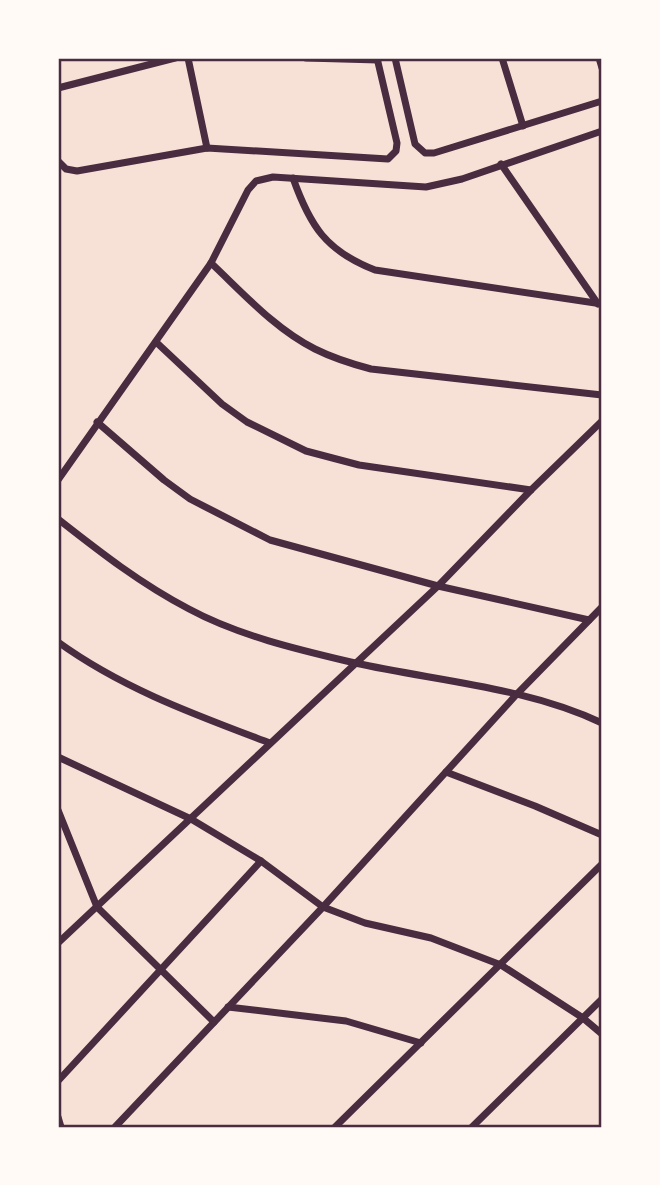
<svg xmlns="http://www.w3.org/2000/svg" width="660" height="1185" font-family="'PT Sans Narrow',sans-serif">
<rect width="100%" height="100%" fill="#f7e1d7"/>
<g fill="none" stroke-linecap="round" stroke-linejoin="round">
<g stroke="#4a2c40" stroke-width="7">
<polyline points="188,58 207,148"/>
<polyline points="306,58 378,60"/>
<polyline points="395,58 415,144 425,153 434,153 602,101"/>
<polyline points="502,58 523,126"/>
<polyline points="599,58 602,68"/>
<polyline points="58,88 175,58"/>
<polyline points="58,161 66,169 77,171 207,148 388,159 396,151 397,143 377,58"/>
<polyline points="501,164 598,304"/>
<path d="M 293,178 C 310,226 326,251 375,270 L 602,304"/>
<path d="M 211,263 C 243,293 275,329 315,349 C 333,358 352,364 371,369 L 602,395"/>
<polyline points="156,342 222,404 247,422 306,451 359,465 531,490"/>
<polyline points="97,422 164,480 190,499 270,540 438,586 589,620"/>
<polyline points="58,480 211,263 248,190 256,181 273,177 426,187 462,179 602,131"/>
<path d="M 58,519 C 100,552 141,584 189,609 C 239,636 300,650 355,663 C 437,681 526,687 602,723"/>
<path d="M 58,642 C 123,689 196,715 270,743"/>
<polyline points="58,757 191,819 261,861 323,907 365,923 431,938 501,965 583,1018 602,1034"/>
<polyline points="446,772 535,806 602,835"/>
<polyline points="58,810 97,907 214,1022"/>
<polyline points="58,943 438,586 531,490 602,421"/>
<polyline points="228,1007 346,1021 421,1043"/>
<polyline points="58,1081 261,861"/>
<polyline points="58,1117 61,1127"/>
<polyline points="115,1127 323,907 516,695 602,607"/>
<polyline points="335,1127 602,864"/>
<polyline points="472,1127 602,999"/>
</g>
</g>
<rect width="660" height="1185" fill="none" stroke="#fffaf5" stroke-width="119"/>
<rect x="60" y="60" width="540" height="1066" fill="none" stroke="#4a2c40" stroke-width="2.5"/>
</svg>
